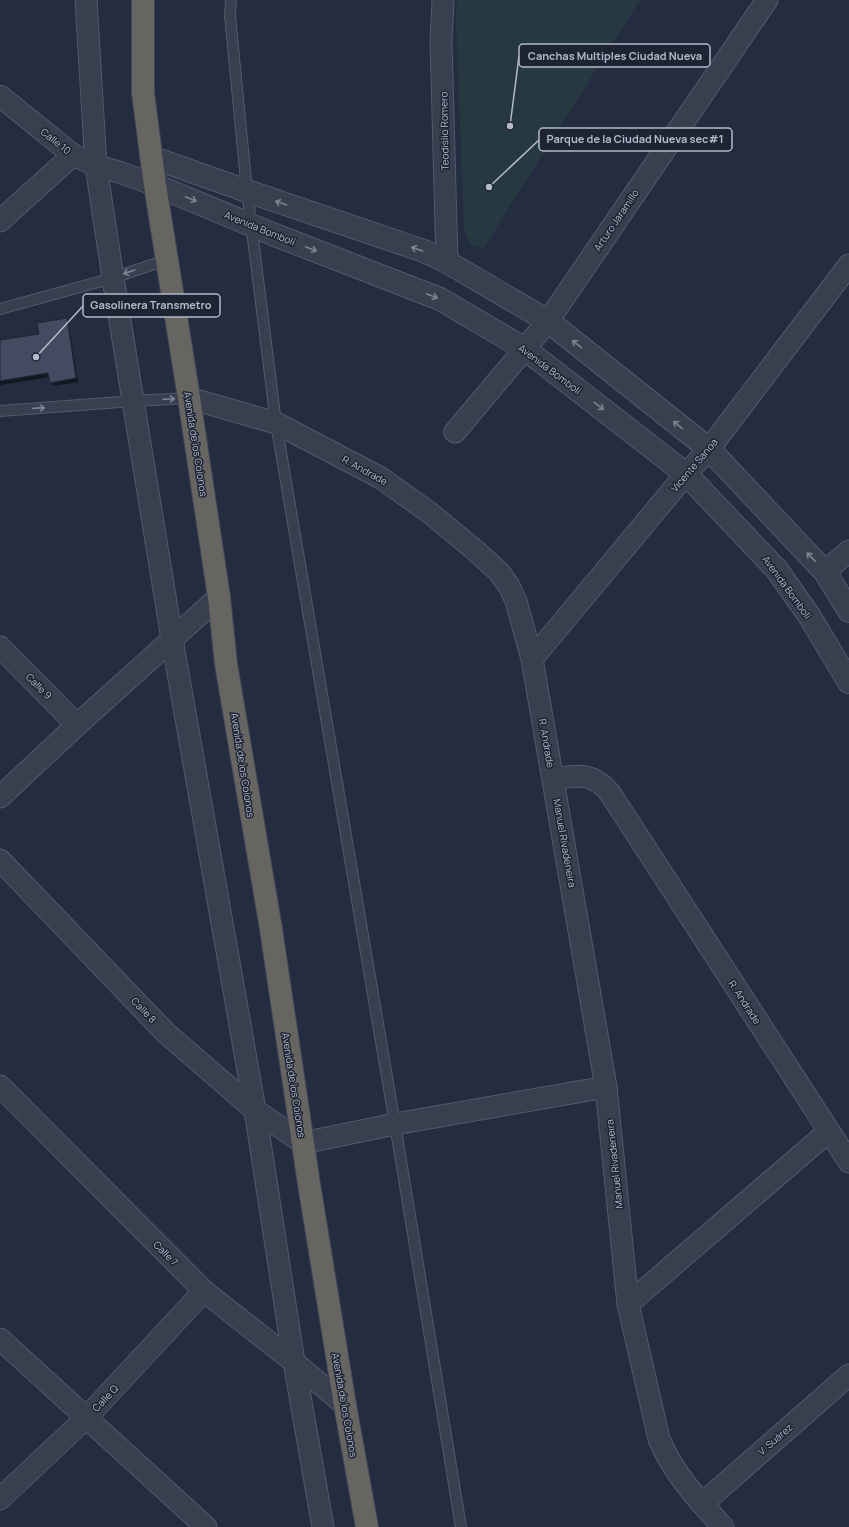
<svg xmlns="http://www.w3.org/2000/svg" width="849" height="1527" font-family="Manrope,sans-serif">
<rect width="100%" height="100%" fill="#242c3f"/>
<polygon fill="#263940" points="457,0 640,0 483,249 471,245 464,230 456,22"/>
<polygon fill="#0007" points="66,319 68,323 78,382 53,386 50,377 0,385 0,341 40,334"/>
<polygon fill="#434b61" stroke="#1f2636" points="67,318 76,378 50,383 48,373 0,381 0,340 39,334 37,323"/>
<g fill="none" stroke-linecap="round" stroke-linejoin="round">
<g stroke="#535a6a" stroke-width="12">
<g id="service">
<polyline points="231,0 230,16 247,191 276,423 395,1124 461,1527"/>
<polyline points="0,309 113,278 166,260"/>
<polyline points="0,411 133,401 189,398"/>
</g>
</g>
<g stroke="#535a6a" stroke-width="23">
<g id="minor">
<polyline points="86,0 96,166 113,278 172,639 255,1110 294,1362 323,1527"/>
<polyline points="443,0 441,41 447,262"/>
<polyline points="0,96 73,155 96,166 119,172 155,185"/>
<polyline points="0,221 73,155"/>
<path d="M 189,398 L 276,423 L 381,478 L 430,513 L 476,551 L 499,572 L 509,586 L 516,601 L 532,659 L 606,1087 L 628,1304 L 659,1439 C 673,1473 698,1500 723,1527"/>
<polyline points="455,432 548,321 767,0"/>
<polyline points="825,572 849,551"/>
<polyline points="0,647 77,725"/>
<polyline points="532,659 686,474 709,449 849,265"/>
<path d="M 554,779 C 579,775 592,772 610,793 L 849,1162"/>
<polyline points="0,797 77,725 219,597"/>
<polyline points="0,860 166,1033 255,1110 303,1143 395,1124 606,1087"/>
<polyline points="0,1086 204,1291 294,1362 345,1405"/>
<polyline points="628,1304 828,1132"/>
<polyline points="0,1339 206,1527"/>
<polyline points="0,1499 86,1418 204,1291"/>
<polyline points="702,1504 849,1375"/>
</g>
</g>
<g stroke="#535a6a" stroke-width="24">
<g id="tertiary">
<polyline points="151,157 247,191 424,251 447,262 548,321 709,449 825,572 849,611"/>
<polyline points="155,185 275,235 440,299 525,349 686,474 777,570 810,617 849,682"/>
</g>
</g>
<g stroke="#404757" stroke-width="24">
<polyline id="trunk" points="143,0 143,93 155,185 189,398 219,597 226,664 271,929 309,1184 345,1405 367,1527"/>
</g>
<use href="#service" stroke="#393f4f" stroke-width="10"/>
<use href="#minor" stroke="#393f4f" stroke-width="21"/>
<use href="#tertiary" stroke="#393f4f" stroke-width="22"/>
<use href="#trunk" stroke="#666562" stroke-width="22"/>
</g>
<defs><path id="oneway-shaft" d="M-6 0H5M1.5-3L5.5 0L1.5 3" fill="none" stroke-width="1.6" stroke-linecap="round" stroke-linejoin="round"/></defs>
<g stroke="#7d8393">
<use href="#oneway-shaft" transform="translate(191 199) rotate(22)"/>
<use href="#oneway-shaft" transform="translate(281 203) rotate(-161)"/>
<use href="#oneway-shaft" transform="translate(311 249) rotate(21)"/>
<use href="#oneway-shaft" transform="translate(417 249) rotate(-161)"/>
<use href="#oneway-shaft" transform="translate(129 272) rotate(161)"/>
<use href="#oneway-shaft" transform="translate(432 296) rotate(21)"/>
<use href="#oneway-shaft" transform="translate(577 344) rotate(-141)"/>
<use href="#oneway-shaft" transform="translate(169 399) rotate(-3)"/>
<use href="#oneway-shaft" transform="translate(599 406) rotate(38)"/>
<use href="#oneway-shaft" transform="translate(39 408) rotate(-4)"/>
<use href="#oneway-shaft" transform="translate(678 425) rotate(-141)"/>
<use href="#oneway-shaft" transform="translate(811 557) rotate(-134)"/>
</g>
<g text-anchor="middle" dominant-baseline="central" stroke-width="3" stroke-linejoin="round" paint-order="stroke">
<g font-size="10" fill="#b5baca" stroke="#1d2434">
<text transform="translate(444 131) rotate(-91)">Teodislio Romero</text>
<text transform="translate(56 141) rotate(38)">Calle 10</text>
<text transform="translate(616 220) rotate(-56)">Arturo Jaramillo</text>
<text transform="translate(260 228) rotate(22)">Avenida Bombolí</text>
<text transform="translate(550 369) rotate(37)">Avenida Bombolí</text>
<text transform="translate(196 444) rotate(81)">Avenida de los Colonos</text>
<text transform="translate(694 465) rotate(-50)">Vicente Sanoa</text>
<text transform="translate(365 470) rotate(29)">R. Andrade</text>
<text transform="translate(787 587) rotate(54)">Avenida Bombolí</text>
<text transform="translate(39 686) rotate(45)">Calle 9</text>
<text transform="translate(547 743) rotate(80)">R. Andrade</text>
<text transform="translate(243 765) rotate(81)">Avenida de los Colonos</text>
<text transform="translate(565 843) rotate(80)">Manuel Rivadeneira</text>
<text transform="translate(745 1002) rotate(57)">R. Andrade</text>
<text transform="translate(144 1010) rotate(46)">Calle 8</text>
<text transform="translate(294 1085) rotate(81)">Avenida de los Colonos</text>
<text transform="translate(614 1164) rotate(-96)">Manuel Rivadeneira</text>
<text transform="translate(166 1253) rotate(45)">Calle 7</text>
<text transform="translate(105 1398) rotate(-47)">Calle Q</text>
<text transform="translate(345 1405) rotate(80)">Avenida de los Colonos</text>
<text transform="translate(775 1439) rotate(-41)">V. Suárez</text>
</g>
</g>
<path fill="none" stroke="#b5baca" stroke-width="1.5" d="M510 126L519 56M489 187L539 140M36 357L83 306"/>
<g fill="#b5baca" stroke="#1d2434" stroke-width="1.5">
<circle cx="510" cy="126" r="4"/>
<circle cx="489" cy="187" r="4"/>
<circle cx="36" cy="357" r="4"/>
</g>
<g fill="#1d2434" stroke="#b5baca" stroke-width="1.5">
<rect x="519" y="44" width="191" height="23" rx="4"/>
<rect x="539" y="128" width="193" height="23" rx="4"/>
<rect x="83" y="294" width="137" height="23" rx="4"/>
</g>
<g font-size="11" text-anchor="middle" font-weight="bold" fill="#b5baca">
<text x="615" y="60">Canchas Multiples Ciudad Nueva</text>
<text x="635" y="143">Parque de la Ciudad Nueva sec#1</text>
<text x="151" y="309">Gasolinera Transmetro</text>
</g>
</svg>
